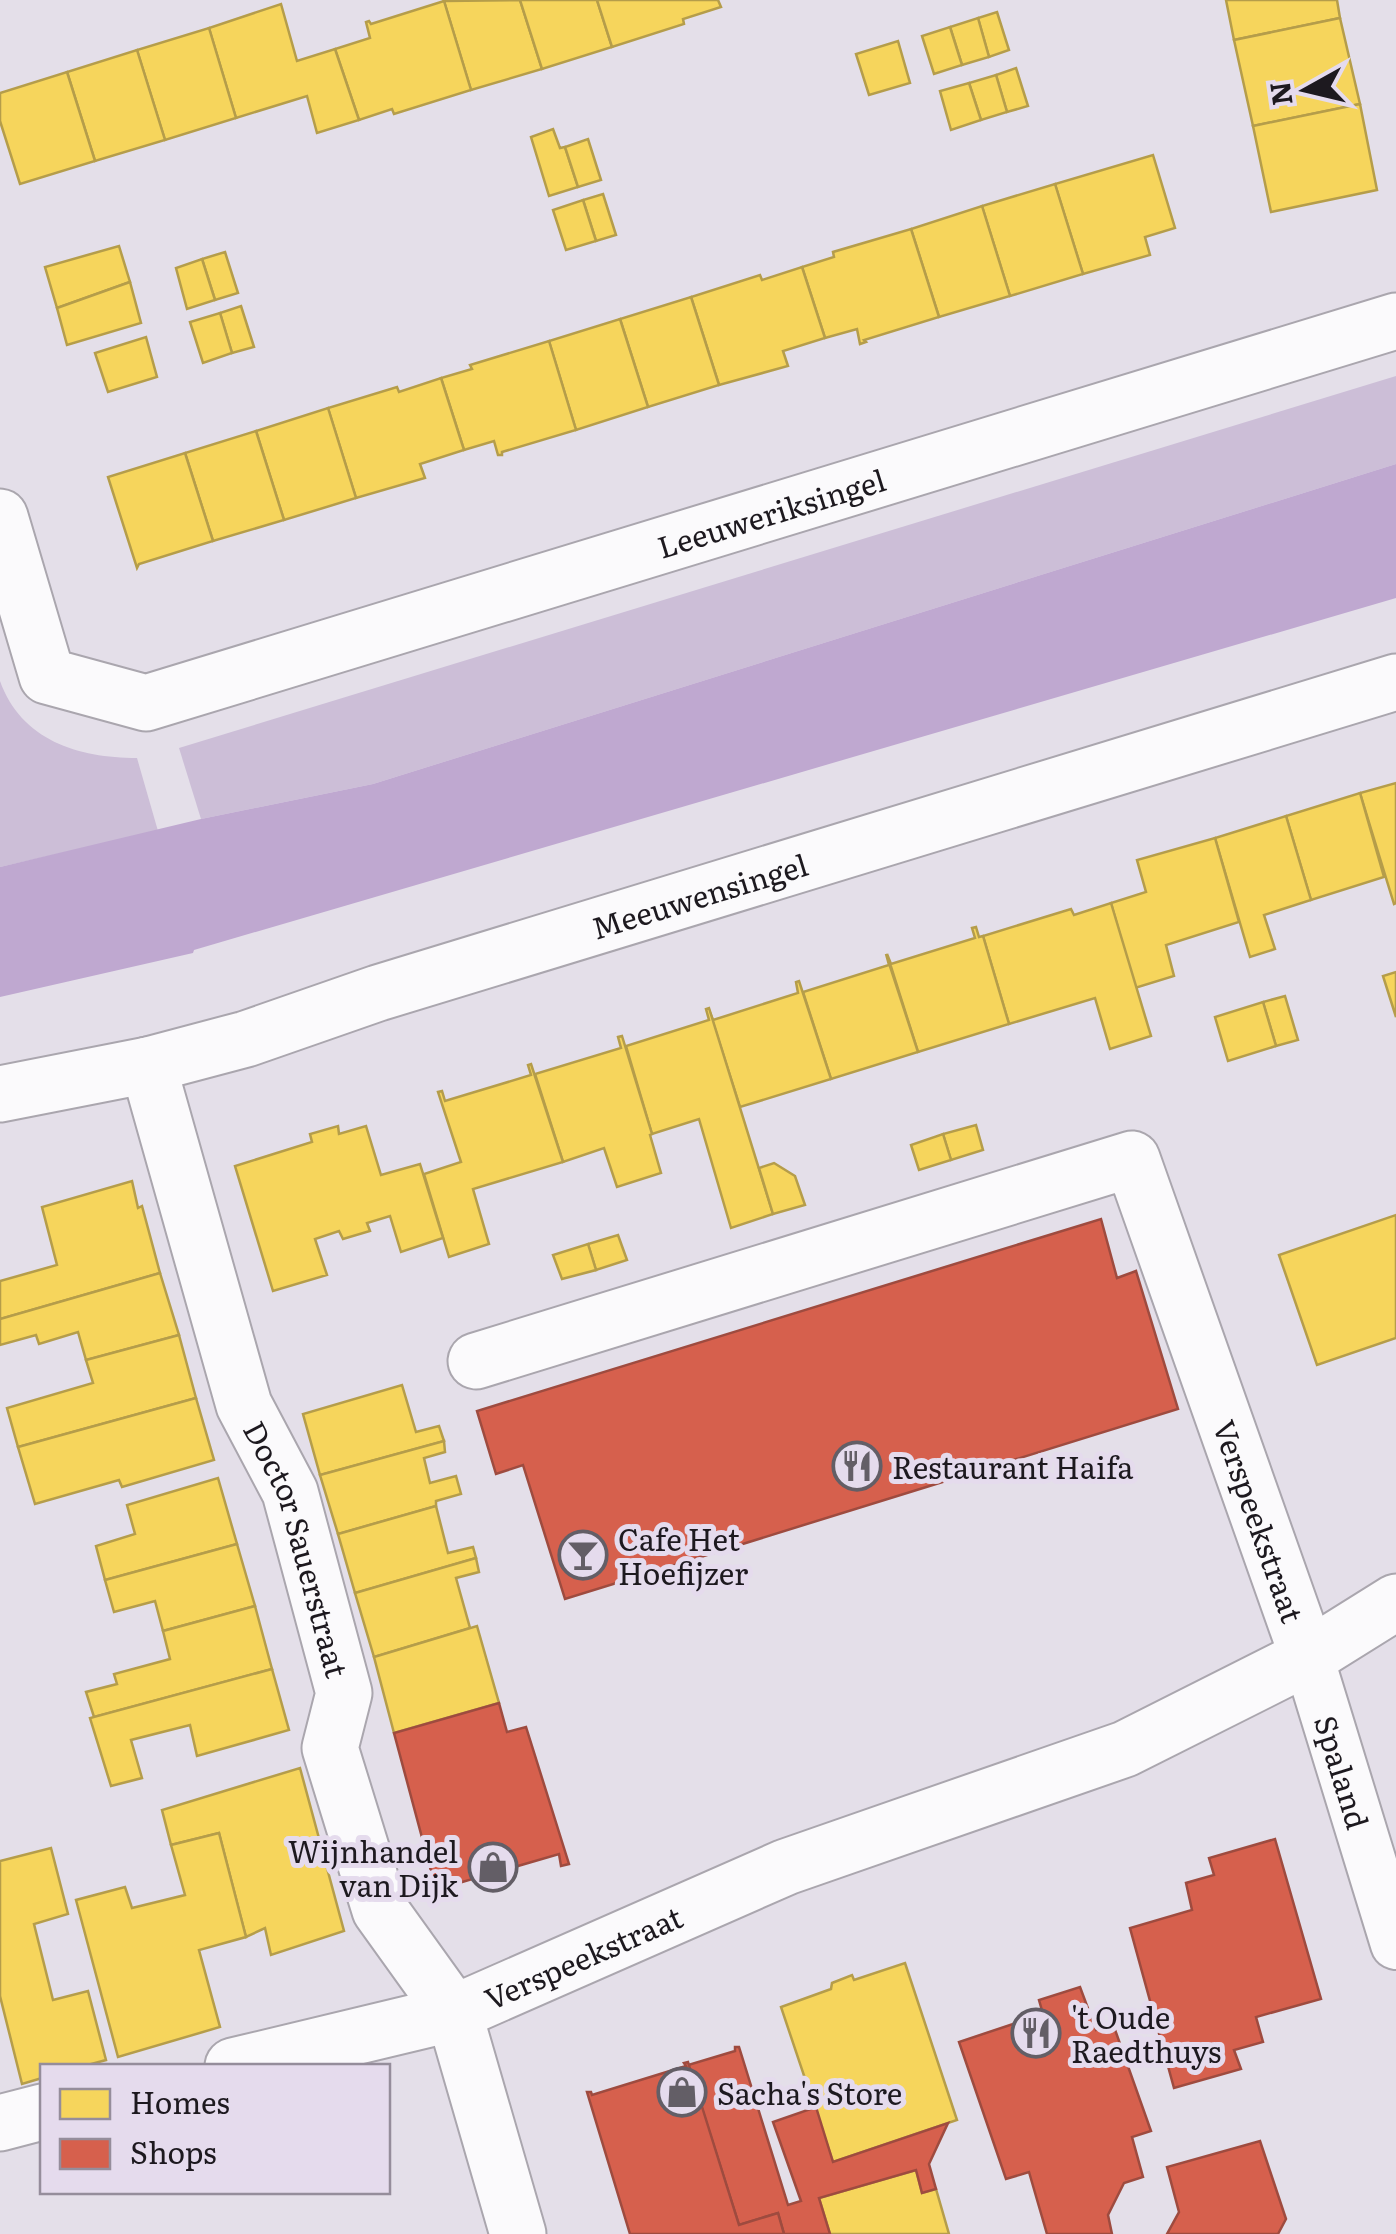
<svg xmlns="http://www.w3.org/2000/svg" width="1396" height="2234" font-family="Literata,serif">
<rect width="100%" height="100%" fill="#e4dfe9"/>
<g fill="#ccbed7">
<polygon points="1396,376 1396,464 373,784 201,819 179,748"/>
<path d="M 0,681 C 21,740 78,758 137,758 L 158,831 L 0,867 Z"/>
</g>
<polygon fill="#bfa8d0" points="1396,464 1396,598 194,950 193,953 0,997 0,867 201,819 373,784"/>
<g fill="#f6d55c" stroke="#b59d4a" stroke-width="2.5">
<polygon points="520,0 542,69 471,90 444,1"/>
<polygon points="520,0 597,0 612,47 542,69"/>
<polygon points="597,0 718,0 721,7 683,19 684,24 612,47"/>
<polygon points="1226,0 1337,0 1340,18 1234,40"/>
<polygon points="444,1 471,90 394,114 392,109 359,120 335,49 370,38 366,22 369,21 371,24"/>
<polygon points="281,4 297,61 335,49 359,120 317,133 307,96 236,118 209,28"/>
<polygon points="997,12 1009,50 989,57 978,18"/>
<polygon points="978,18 989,57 962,65 950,27"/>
<polygon points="1340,18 1360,104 1253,126 1234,40"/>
<polygon points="950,27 962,65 934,74 922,36"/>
<polygon points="209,28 236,118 165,140 137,50"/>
<polygon points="898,41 910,83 869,95 856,54"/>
<polygon points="137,50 165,140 95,161 67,72"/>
<polygon points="1016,68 1028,106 1007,112 996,75"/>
<polygon points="67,72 95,161 20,184 0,121 0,93"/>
<polygon points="996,75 1007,112 981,120 969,83"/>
<polygon points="969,83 981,120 951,130 940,91"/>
<polygon points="1360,104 1377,190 1271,212 1253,126"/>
<polygon points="553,129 560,148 565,147 578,187 549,196 531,137"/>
<polygon points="588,139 601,180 578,187 565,147"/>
<polygon points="1153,155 1175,228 1145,237 1150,255 1083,274 1055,184"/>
<polygon points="1055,184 1083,274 1010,296 982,206"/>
<polygon points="603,194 616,235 596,241 583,200"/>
<polygon points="583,200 596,241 566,250 553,210"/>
<polygon points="982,206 1010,296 939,317 911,229"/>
<polygon points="911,229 939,317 864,340 866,342 860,344 857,329 825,338 802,267 834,257 833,252"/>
<polygon points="119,246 130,282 57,308 45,267"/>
<polygon points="225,252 238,293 215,300 202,259"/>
<polygon points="202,259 215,300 187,309 176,268"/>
<polygon points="802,267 825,338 783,351 788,366 719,385 691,297 760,275 762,280"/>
<polygon points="130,282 141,323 67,345 57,308"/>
<polygon points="691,297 719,385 648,407 620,319"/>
<polygon points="241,306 254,347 232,353 220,313"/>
<polygon points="220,313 232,353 203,363 190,322"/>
<polygon points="620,319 648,407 576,430 549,341"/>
<polygon points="146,337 157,377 108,392 95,353"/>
<polygon points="549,341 576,430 502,452 502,455 498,455 494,441 464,450 441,378 472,369 470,365"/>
<polygon points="441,378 464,450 420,464 425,478 356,498 328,408 397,387 399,392"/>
<polygon points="328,408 356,498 284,520 256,431"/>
<polygon points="256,431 284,520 213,541 185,453"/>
<polygon points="185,453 213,541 139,564 137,568 108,477"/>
<polygon points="1396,783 1396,903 1394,904 1360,793"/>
<polygon points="1360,793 1384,877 1311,900 1286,816"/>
<polygon points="1286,816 1311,900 1264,915 1275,949 1250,957 1215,838"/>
<polygon points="1215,838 1239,922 1166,945 1174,976 1135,988 1111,903 1146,892 1137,860"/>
<polygon points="1111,903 1151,1036 1110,1049 1095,998 1009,1024 983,936 1071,909 1074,915"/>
<polygon points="976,927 979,937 983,936 1009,1024 918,1052 887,954 891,964 975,938 972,928"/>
<polygon points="886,954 918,1052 831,1079 803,992 889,965"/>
<polygon points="1396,972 1396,1017 1383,976"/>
<polygon points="799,981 831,1079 740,1107 709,1010 713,1020 798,993 796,982"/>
<polygon points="1285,996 1298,1040 1276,1046 1263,1002"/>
<polygon points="1263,1002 1276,1046 1228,1061 1215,1017"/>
<polygon points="709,1008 773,1214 731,1228 699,1119 652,1134 626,1046 709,1020 706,1009"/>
<polygon points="622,1036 652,1134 650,1135 661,1173 617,1187 604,1148 563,1162 535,1074 621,1048 618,1037"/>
<polygon points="531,1064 563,1162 473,1189 489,1244 449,1257 424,1174 461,1162 438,1092 442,1091 445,1101 531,1075 528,1065"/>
<polygon points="976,1125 983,1150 951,1160 943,1134"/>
<polygon points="338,1126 339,1134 366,1126 381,1175 420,1164 443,1238 401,1252 390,1216 367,1223 370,1231 343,1239 339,1231 315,1239 327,1275 273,1291 235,1166 312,1142 310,1134"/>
<polygon points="943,1134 951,1160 919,1170 911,1145"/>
<polygon points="774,1163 795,1176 805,1205 773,1214 759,1168"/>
<polygon points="132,1181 138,1208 142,1206 160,1273 0,1319 0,1281 57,1265 42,1207"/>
<polygon points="1396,1215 1396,1338 1317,1365 1279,1255"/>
<polygon points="618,1235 627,1260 596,1270 588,1244"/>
<polygon points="588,1244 596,1270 562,1279 553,1255"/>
<polygon points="160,1273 179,1335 86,1360 78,1332 39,1344 36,1335 0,1345 0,1319"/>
<polygon points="179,1335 196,1398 18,1447 7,1408 93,1383 86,1360"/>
<polygon points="402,1385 416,1432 439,1426 444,1441 320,1475 303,1414"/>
<polygon points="196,1398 214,1460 122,1487 119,1480 35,1504 18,1447"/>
<polygon points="444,1441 445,1452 424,1458 430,1483 456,1476 461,1494 436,1501 436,1506 338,1534 320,1475"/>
<polygon points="218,1478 237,1544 105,1580 96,1546 135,1534 127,1505"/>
<polygon points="436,1506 448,1553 473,1547 476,1558 355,1593 338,1534"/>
<polygon points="237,1544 255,1606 163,1631 155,1601 114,1612 105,1580"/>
<polygon points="476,1558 479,1572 456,1578 470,1628 374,1657 355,1593"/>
<polygon points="255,1606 272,1669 94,1717 86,1692 117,1684 114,1674 170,1659 163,1631"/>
<polygon points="477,1626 499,1703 394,1733 374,1657"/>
<polygon points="272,1669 289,1730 197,1756 190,1725 131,1740 142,1778 111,1786 90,1718"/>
<polygon points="300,1768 344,1931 271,1955 265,1928 246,1937 219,1833 171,1845 162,1810"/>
<polygon points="219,1833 246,1937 199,1950 220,2027 118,2057 76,1900 125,1887 132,1908 185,1895 171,1845"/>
<polygon points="51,1848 68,1914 34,1924 53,2000 88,1991 106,2060 84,2066 42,2066 42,2078 22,2084 0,1996 0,1861"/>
<polygon points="905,1963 957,2120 833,2162 781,2007 831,1989 832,1983 852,1975 854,1980"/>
<polygon points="916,2170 922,2193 936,2189 949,2234 830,2234 819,2198"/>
</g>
<g fill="#d6604d" stroke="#9e4b3f" stroke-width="2.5">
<polygon points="1101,1219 1117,1278 1136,1271 1178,1409 565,1599 523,1465 496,1474 477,1411"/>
<polygon points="499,1703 507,1732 526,1727 569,1864 561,1866 559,1854 504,1870 507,1882 501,1884 499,1871 442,1888 447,1899 439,1901 394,1733"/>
<polygon points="1275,1839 1321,1999 1256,2017 1263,2042 1234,2050 1241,2069 1174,2088 1130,1928 1192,1910 1186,1883 1214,1875 1209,1858"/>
<polygon points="1080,1987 1096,2030 1113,2024 1151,2131 1132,2137 1143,2177 1124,2183 1108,2215 1112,2234 1047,2234 1029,2172 1006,2179 959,2042 1043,2014 1039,2000"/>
<polygon points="735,2047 739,2047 788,2205 801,2201 773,2122 816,2107 833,2162 948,2123 929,2164 936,2189 922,2193 916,2170 819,2198 830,2234 784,2234 778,2213 739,2225 688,2065 735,2051"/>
<polygon points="688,2062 739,2225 778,2213 784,2234 630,2234 587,2092 591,2092 592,2095 686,2066 684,2063"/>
<polygon points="1260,2141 1286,2219 1278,2234 1167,2234 1179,2212 1167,2167"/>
</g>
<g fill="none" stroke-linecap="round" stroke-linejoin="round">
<g stroke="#aaa6ae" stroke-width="54">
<g id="lane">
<path id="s1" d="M 1308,1657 L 1396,1944"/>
</g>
</g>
<g stroke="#aaa6ae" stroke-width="59">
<g id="street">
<path id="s2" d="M 0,517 L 47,676 L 146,703 L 1396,321"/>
<path id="s3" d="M 148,1065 L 244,1405 L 290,1492 L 344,1693 L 330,1748 L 380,1910 L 454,2013 L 518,2234"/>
<path id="s4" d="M 0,1094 L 148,1065 L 246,1039 L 378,993 L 1396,682"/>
<path id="s5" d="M 476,1361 L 1132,1159 L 1308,1657"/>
<path id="s6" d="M 233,2066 L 454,2013 L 786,1867 L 1125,1749 L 1308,1657 L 1396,1602"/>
<polyline points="0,2123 42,2112"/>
</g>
</g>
<use href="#lane" stroke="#fbfafc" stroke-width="50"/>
<use href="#street" stroke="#fbfafc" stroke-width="55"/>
</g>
<defs>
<g id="restaurant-ring" transform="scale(2.5)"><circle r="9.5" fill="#e5dbed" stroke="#635e66" stroke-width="1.5"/><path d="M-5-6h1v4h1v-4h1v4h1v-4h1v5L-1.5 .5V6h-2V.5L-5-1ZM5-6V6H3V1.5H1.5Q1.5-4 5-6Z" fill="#635e66"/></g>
<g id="bar-ring" transform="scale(2.5)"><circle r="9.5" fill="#e5dbed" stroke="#635e66" stroke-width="1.5"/><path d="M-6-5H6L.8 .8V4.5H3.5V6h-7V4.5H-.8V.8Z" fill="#635e66"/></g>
<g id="shop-ring" transform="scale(2.5)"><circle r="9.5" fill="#e5dbed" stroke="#635e66" stroke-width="1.5"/><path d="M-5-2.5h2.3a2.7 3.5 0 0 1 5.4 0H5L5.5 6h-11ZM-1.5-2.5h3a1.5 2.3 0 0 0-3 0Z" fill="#635e66"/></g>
</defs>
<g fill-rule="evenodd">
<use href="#restaurant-ring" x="857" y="1466"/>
<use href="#bar-ring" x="583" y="1555"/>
<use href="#shop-ring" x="493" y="1867"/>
<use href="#restaurant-ring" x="1036" y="2033"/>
<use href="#shop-ring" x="682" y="2092"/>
</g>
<g text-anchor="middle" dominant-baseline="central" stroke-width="10" stroke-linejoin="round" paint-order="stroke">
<g font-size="30" fill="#1d191f" stroke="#e5dbed">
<text stroke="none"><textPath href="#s2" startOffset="922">Leeuweriksingel</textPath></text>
<text stroke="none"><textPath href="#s4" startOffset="728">Meeuwensingel</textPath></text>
<text stroke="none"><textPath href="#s5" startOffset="1070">Verspeekstraat</textPath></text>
<text stroke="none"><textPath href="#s3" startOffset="508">Doctor Sauerstraat</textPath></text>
<text stroke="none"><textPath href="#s1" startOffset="120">Spaland</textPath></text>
<text stroke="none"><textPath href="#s6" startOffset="368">Verspeekstraat</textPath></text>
</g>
<g font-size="30" fill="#1d191f" stroke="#e5dbed" text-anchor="start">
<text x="892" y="1466">Restaurant Haifa</text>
<text x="618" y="1538">Cafe Het<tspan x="618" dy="34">Hoefijzer</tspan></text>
<text x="458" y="1850" text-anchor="end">Wijnhandel<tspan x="458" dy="34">van Dijk</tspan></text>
<text x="1071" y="2016">'t Oude<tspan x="1071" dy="34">Raedthuys</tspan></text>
<text x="717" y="2092">Sacha's Store</text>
</g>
</g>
<rect x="40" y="2064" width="350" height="130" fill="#e5dbed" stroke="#958d9b" stroke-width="2.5"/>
<rect x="60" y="2089" width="50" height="30" fill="#f6d55c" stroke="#958d9b" stroke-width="2.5"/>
<text x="130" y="2114" font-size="30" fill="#1d191f">Homes</text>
<rect x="60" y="2139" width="50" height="30" fill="#d6604d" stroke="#958d9b" stroke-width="2.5"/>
<text x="130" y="2164" font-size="30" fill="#1d191f">Shops</text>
<g transform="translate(1306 90) rotate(262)" stroke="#e5dbed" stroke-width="8" paint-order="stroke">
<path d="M0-8L18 38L0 25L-18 38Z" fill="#1d191f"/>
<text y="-15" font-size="28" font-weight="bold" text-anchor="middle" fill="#1d191f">N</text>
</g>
</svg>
